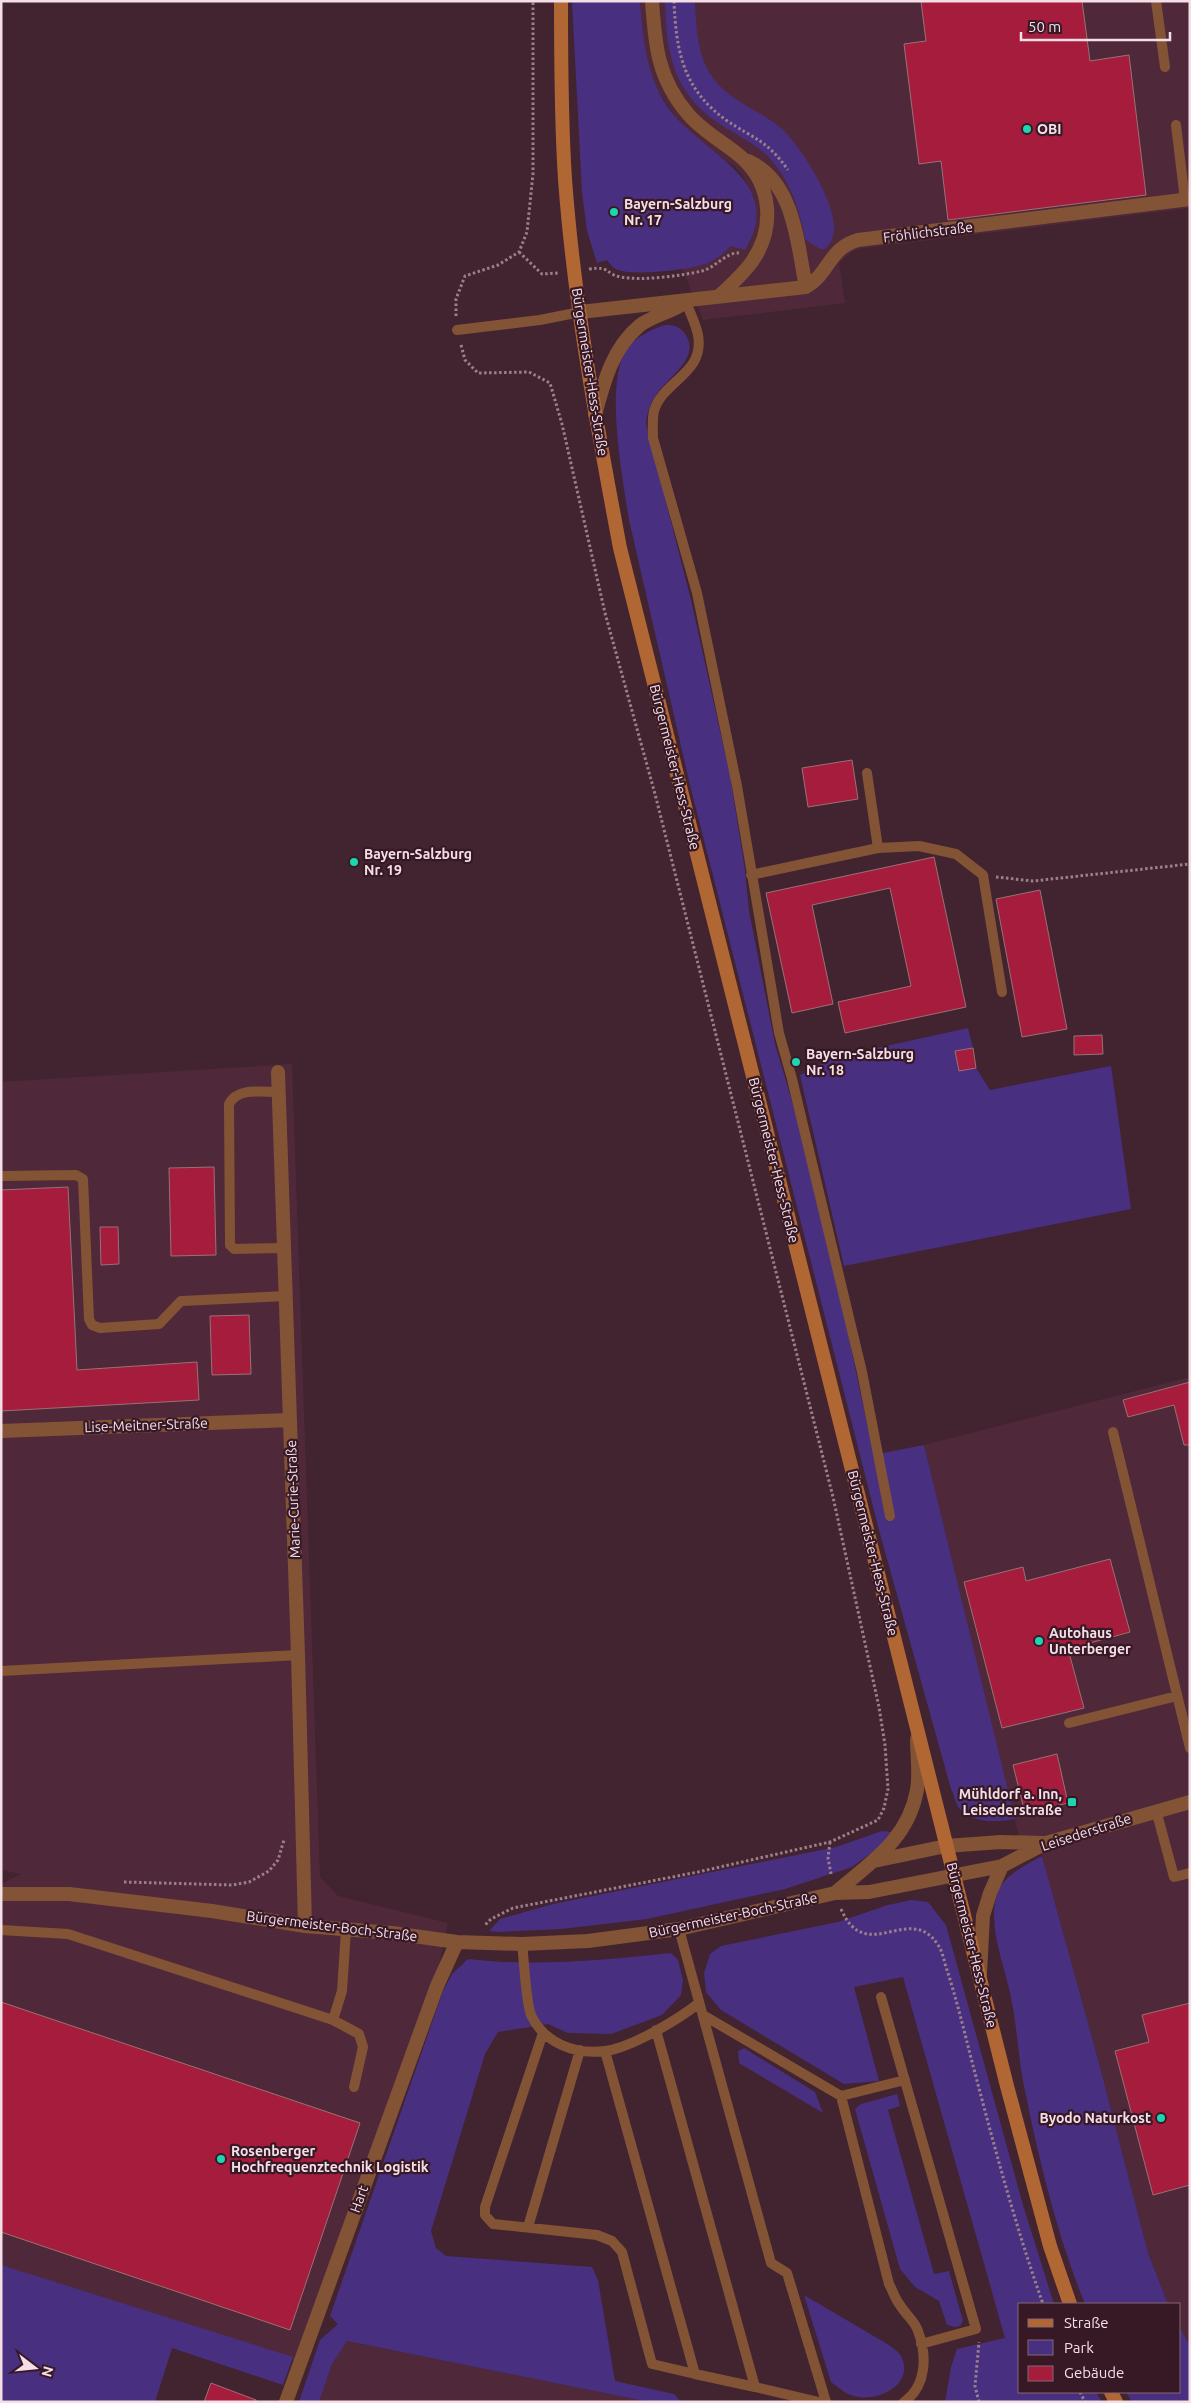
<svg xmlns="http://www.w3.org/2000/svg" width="1191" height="2403" viewBox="0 0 1191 2403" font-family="Ubuntu,sans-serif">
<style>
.built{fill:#4f293a}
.green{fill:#492f80}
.building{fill:#a51c3d;stroke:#9a7174}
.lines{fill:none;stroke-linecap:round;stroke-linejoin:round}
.path{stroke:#9b808b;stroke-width:3;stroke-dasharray:2.5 2.5;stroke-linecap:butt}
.service{stroke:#825435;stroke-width:10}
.minor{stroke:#825435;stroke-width:14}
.secondary{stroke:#b16733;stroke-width:14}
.poi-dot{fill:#1ed5b0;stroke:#371926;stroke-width:2}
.labels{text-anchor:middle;stroke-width:4.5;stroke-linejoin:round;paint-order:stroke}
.poi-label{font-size:14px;font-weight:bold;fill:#f5dfe7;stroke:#371926;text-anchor:start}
.street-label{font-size:14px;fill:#f5dfe7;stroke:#371926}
</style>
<rect width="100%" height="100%" fill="#422330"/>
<path class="built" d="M 640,1 L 1190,1 L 1190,208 L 857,249 L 843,259 L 839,264 L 845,303 L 703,320 L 682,268 L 702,265 L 714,260 L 731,246 L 750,242 L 755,220 L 754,198 L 743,176 L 735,167 L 695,138 L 680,124 L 656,88 L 648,68 L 644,50 Z
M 292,1064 L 320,1877 L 338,1896 L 448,1923 L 439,1965 L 295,2361 L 1,2266 L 1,1884 L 21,1874 L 1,1870 L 1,1082 Z
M 1190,1377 L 1190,2346 L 1180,2328 L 1180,2304 L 1168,2304 L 1148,2253 L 1099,2063 L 1039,1845 L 1022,1849 L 924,1445 Z
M 346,2341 L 649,2402 L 319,2402 L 332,2364 Z"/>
<path class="green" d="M 572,1 L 640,1 C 643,39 646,74 667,106 C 699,154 788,178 745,250 L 731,246 C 723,254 714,262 702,265 C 687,270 638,275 622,271 C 615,270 611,266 607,260 L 597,263 L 587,231 L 582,193 Z
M 665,1 L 695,1 C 696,26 697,54 711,75 C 729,102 758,109 781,128 C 801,146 841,209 833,236 C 832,241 829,245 825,249 L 820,249 L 805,239 C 800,208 787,172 762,151 C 735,130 709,124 687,93 C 668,66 666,32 665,1 Z
M 665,325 C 674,325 680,326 685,334 C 702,358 667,377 656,395 C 650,404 647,413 646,424 L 691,600 L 730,776 L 745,870 L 749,911 L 775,1044 L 794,1108 L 834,1268 L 873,1452 L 883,1453 L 924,1445 L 1015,1819 C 996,1822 973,1824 959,1808 C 955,1803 954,1794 951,1789 L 879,1530 L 690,785 L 629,520 C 623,480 605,388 625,352 C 633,338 650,330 665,325 Z
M 968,1028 L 973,1048 L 955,1051 L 959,1071 L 976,1068 L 990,1090 L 1111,1066 L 1131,1209 L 844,1266 L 800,1075 L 831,1058 Z
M 882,1831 L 891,1832 L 882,1845 L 852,1867 L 785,1889 L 647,1919 L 561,1929 L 498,1932 L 489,1931 L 500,1919 L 553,1904 L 836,1847 Z
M 1042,1856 L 1099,2063 L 1148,2253 L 1168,2304 L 1085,2304 C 1056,2233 1038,2156 1023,2081 C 1018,2054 1017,2026 1011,1998 C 1005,1965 987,1928 997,1894 C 1002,1876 1027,1864 1042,1856 Z
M 911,1900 L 928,1902 L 946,1925 L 1023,2205 L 1054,2304 L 1020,2304 L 1020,2392 L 1096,2392 L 1102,2402 L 945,2402 L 951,2367 L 957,2349 L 1005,2338 L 903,1977 L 854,1987 L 879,2081 L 844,2084 L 721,2010 L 706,1992 L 704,1973 L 710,1954 L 721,1946 L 838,1922 L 888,1905 Z
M 671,1953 L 678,1960 L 683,1980 L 681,1995 L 662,2015 L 611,2034 L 568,2033 L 548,2024 L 498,2032 L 485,2054 L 431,2231 L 436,2248 L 446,2256 L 592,2267 L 598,2280 L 615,2381 L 674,2394 L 681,2402 L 649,2402 L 347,2341 L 332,2364 L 319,2402 L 299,2402 L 320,2340 L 338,2324 L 330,2316 L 443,1991 L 452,1974 L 468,1959 C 536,1967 604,1960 671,1953 Z
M 744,2048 L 815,2092 L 823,2113 L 739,2063 L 738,2051 Z
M 897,2094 L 900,2106 L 888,2110 L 934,2274 L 949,2271 L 963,2321 L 960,2326 L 955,2327 L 947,2325 L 939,2301 L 915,2287 L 900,2269 L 855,2109 L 861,2104 Z
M 1,2265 L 293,2357 L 283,2385 L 172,2348 L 155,2402 L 1,2402 Z
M 804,2295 L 889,2345 C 893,2348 899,2352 901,2356 C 915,2383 881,2401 858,2397 C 848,2396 839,2388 831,2382 Z
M 1180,2328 L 1190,2346 L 1190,2402 L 1132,2402 L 1126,2392 L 1180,2392 Z"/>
<path class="building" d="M 921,1 L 1082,1 L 1090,61 L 1129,55 L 1146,195 L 948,220 L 941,161 L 919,164 L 904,44 L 926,41 Z
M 852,760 L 858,799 L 808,807 L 802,768 Z
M 934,857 L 966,1007 L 845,1033 L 838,1002 L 911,986 L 890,888 L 812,905 L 833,1004 L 792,1013 L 766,893 Z
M 1040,890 L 1067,1029 L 1022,1037 L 996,899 Z
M 1102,1035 L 1103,1054 L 1074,1055 L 1074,1036 Z
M 973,1048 L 976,1068 L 959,1071 L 955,1051 Z
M 214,1167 L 216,1255 L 171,1256 L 169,1168 Z
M 68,1187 L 77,1370 L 197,1362 L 199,1400 L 1,1411 L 1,1190 Z
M 100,1227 L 118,1227 L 119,1264 L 101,1265 Z
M 249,1315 L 251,1374 L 212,1375 L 210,1316 Z
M 1190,1382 L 1190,1445 L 1184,1445 L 1174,1405 L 1128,1417 L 1123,1400 Z
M 1110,1559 L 1130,1632 L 1068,1649 L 1084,1708 L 1002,1728 L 964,1582 L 1023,1567 L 1026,1581 Z
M 1057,1754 L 1068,1803 L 1025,1813 L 1013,1765 Z
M 1,2002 L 360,2123 L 290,2330 L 1,2232 Z
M 1190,2003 L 1190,2185 L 1153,2195 L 1115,2051 L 1149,2042 L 1142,2015 Z
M 211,2383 L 256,2400 L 256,2402 L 204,2402 Z"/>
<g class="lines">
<path class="path" d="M 674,1 C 676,51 683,89 726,120 C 754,139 767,140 788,170
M 519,252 L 542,274 L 558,273
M 589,269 C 612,266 604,274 621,277 C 642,281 680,276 702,271 C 715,268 726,252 739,253
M 456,316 L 456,299 L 465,276 L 498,265 L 519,252 L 527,232 L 533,174 L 533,1
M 461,345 L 465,360 L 478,373 L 529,372 L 550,383 L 562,424 L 605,613 L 655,794 L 833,1497 L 879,1707 L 885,1745 L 888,1789 L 884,1808 L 878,1820 L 830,1842 L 698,1872 L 513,1908 L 491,1919 L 484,1926
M 996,877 L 1033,881 L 1190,864
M 830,1842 L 828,1858 L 831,1874
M 124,1882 L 232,1885 L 249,1882 L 269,1871 L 278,1860 L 284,1840
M 841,1909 C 866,1967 910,1901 938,1945 C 943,1952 944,1962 947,1970 C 956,1998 963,2026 970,2054 C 992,2138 1014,2222 1043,2304
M 1080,2392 L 1085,2402
M 979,2402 L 975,2386 L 979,2342"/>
<path class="service" d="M 1156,1 L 1165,67
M 1176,125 L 1185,200
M 686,302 C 690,313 696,324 698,335 C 705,374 663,380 654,411 C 652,419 653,430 653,438 L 697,593 L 737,786 L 779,1033 L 792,1079 L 862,1372 L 890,1516
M 457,330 L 540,320 L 580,312
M 878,848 L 919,846 L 956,854 L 983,875 L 1002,992
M 751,875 L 878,848 L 867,773
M 278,1092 C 261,1092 238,1087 229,1104 L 230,1245 L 234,1249 L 284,1248
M 1,1176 L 76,1175 L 83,1179 L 89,1319 L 92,1325 L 100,1328 L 159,1324 L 181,1301 L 286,1296
M 1113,1432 L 1190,1748
M 1,1671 L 298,1655
M 1069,1723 L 1177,1696
M 1156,1810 L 1174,1877 L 1190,1873
M 679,1929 L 771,2263 L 787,2273 L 826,2402
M 1,1930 L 68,1934 L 333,2020 L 359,2034 L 363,2047 L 354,2087
M 522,1944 C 524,1959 526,2003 531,2015 C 544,2043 575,2055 605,2051 C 631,2048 679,2019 699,2003
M 881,1997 L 976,2329 L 921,2344
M 703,2015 L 841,2096 L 889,2284 C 893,2291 895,2299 900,2305 C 905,2314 915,2321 918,2331 C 927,2355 927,2386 904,2402
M 333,2020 L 342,1991 L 346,1930
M 656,2030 L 755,2387 L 819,2402
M 543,2033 L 485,2207 L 485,2215 L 493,2224 L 597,2235 L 612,2241 L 622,2252 L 652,2364 L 695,2374
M 605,2051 L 695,2374 L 755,2387
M 841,2096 L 905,2080
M 528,2227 L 580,2050"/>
<path class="minor" d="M 652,1 C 655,46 658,79 688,114 C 703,132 724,142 741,157 C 773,185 775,230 751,263 C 742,275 730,286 719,296
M 748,161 C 795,182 797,244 806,287
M 580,312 L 806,287 C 829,274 829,248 858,240 L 1190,199
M 595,415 C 604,382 612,349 639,326 C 650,317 668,313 681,305
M 278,1072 L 298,1655 L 305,1926
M 1,1431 L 290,1420
M 874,1861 L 946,1846 L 1001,1842 L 1043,1843
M 835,1893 C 871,1862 908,1840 917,1790 C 920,1774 917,1755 917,1739
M 1,1894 L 69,1894 L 212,1911 L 305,1926 L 392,1933 L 457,1942 L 522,1944 L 588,1941 L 679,1929 L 835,1893 L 869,1892 L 1002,1866 L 1046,1843 L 1190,1802
M 980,1974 L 983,1916 L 990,1893 L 1002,1866
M 286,2402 L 437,1986 L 457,1942"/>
<path class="secondary" d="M 561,1 C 561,60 561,120 565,179 C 574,303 597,426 620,548 L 1007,2086 L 1050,2246 L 1070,2304
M 1111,2392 L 1116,2402"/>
</g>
<g class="poi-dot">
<circle cx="1027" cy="129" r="5"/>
<circle cx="614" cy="212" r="5"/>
<circle cx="354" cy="862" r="5"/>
<circle cx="796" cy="1062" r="5"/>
<circle cx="1039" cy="1641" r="5"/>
<rect x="1067" y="1797" width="10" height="10" rx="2.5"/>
<circle cx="1161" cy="2118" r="5"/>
<circle cx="221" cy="2159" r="5"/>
</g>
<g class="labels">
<g class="poi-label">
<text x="1037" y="134">OBI</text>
<text x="624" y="209">Bayern-Salzburg<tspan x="624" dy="16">Nr. 17</tspan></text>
<text x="364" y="859">Bayern-Salzburg<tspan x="364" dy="16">Nr. 19</tspan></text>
<text x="806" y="1059">Bayern-Salzburg<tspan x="806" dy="16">Nr. 18</tspan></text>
<text x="1049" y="1638">Autohaus<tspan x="1049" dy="16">Unterberger</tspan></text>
<text x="1062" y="1799" text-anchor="end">Mühldorf a. Inn,<tspan x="1062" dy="16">Leisederstraße</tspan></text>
<text x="1151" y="2123" text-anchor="end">Byodo Naturkost</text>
<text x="231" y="2156">Rosenberger<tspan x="231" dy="16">Hochfrequenztechnik Logistik</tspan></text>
</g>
<g class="street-label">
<text transform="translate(928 232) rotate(-7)" y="5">Fröhlichstraße</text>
<text transform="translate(590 372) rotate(81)" y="5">Bürgermeister-Hess-Straße</text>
<text transform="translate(675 767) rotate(76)" y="5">Bürgermeister-Hess-Straße</text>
<text transform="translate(774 1160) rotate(76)" y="5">Bürgermeister-Hess-Straße</text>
<text transform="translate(146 1425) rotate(-2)" y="5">Lise-Meitner-Straße</text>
<text transform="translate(293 1499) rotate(-92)" y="5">Marie-Curie-Straße</text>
<text transform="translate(873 1553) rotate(76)" y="5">Bürgermeister-Hess-Straße</text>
<text transform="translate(1086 1832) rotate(-18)" y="5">Leisederstraße</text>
<text transform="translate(733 1915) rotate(-12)" y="5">Bürgermeister-Boch-Straße</text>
<text transform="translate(332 1926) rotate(7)" y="5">Bürgermeister-Boch-Straße</text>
<text transform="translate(972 1945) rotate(76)" y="5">Bürgermeister-Hess-Straße</text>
<text transform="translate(359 2199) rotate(-70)" y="5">Hart</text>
</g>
</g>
<rect width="1191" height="2403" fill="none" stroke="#f5dfe7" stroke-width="5"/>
<rect x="1018" y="2303" width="162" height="90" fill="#371926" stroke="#836873"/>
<rect x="1028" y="2319" width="25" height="8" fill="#b16733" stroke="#836873"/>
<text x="1064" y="2328" font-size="15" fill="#f5dfe7">Straße</text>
<rect x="1028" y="2340" width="25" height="15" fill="#492f80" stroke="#836873"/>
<text x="1064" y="2353" font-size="15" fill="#f5dfe7">Park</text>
<rect x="1028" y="2366" width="25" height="15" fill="#a51c3d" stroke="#836873"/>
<text x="1064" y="2378" font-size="15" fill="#f5dfe7">Gebäude</text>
<g transform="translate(35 2368) rotate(106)" stroke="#371926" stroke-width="4" paint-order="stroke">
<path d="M0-4L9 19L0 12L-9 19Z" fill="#f5dfe7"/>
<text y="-8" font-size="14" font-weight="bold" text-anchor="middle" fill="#f5dfe7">N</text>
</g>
<path d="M1021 32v8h149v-8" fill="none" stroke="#f5dfe7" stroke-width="2.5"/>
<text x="1028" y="32" font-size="15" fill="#f5dfe7" stroke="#371926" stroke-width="4" paint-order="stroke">50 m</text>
</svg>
